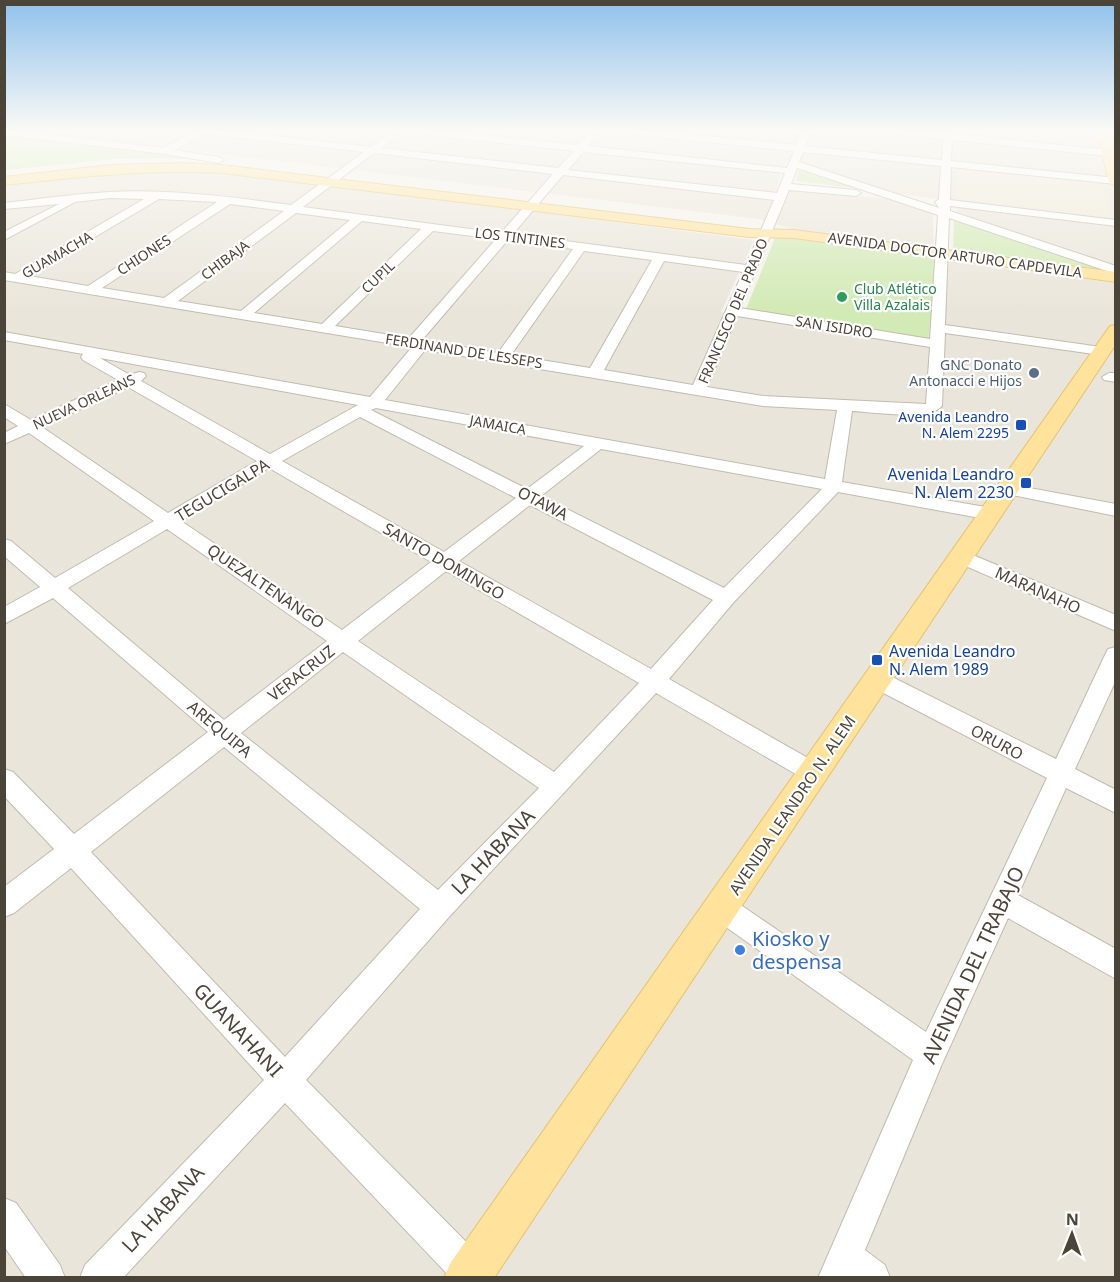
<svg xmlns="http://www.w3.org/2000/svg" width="1120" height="1282" viewBox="0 0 1120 1282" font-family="'Noto Sans',sans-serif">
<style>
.residential{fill:#eae5da}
.education{fill:#efe8d6}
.green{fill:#d2eab5}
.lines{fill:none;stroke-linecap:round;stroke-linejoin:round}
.minor-casing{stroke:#c2bbae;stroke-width:2}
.major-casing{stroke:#e6c16a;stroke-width:2}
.minor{fill:#fff;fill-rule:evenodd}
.major{fill:#ffe39c;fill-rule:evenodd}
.leisure-dot{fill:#2e9e5b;stroke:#fff;stroke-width:2}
.service-dot{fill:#5c6f8a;stroke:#fff;stroke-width:2}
.transit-dot{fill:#1a4fb4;stroke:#fff;stroke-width:2}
.shop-dot{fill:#3f7fe0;stroke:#fff;stroke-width:2}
.labels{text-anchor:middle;stroke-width:4.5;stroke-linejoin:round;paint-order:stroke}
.far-street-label{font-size:14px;fill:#4b4439;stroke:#fff}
.far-leisure-label{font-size:14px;fill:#27864d;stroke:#fff;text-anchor:start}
.far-service-label{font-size:14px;fill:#4e5e75;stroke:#fff;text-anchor:end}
.far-transit-label{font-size:14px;fill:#164399;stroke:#fff;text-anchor:end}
.transit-label{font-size:16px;fill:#164399;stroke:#fff;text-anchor:end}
.street-label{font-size:16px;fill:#4b4439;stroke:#fff}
.near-street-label{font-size:20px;fill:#4b4439;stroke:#fff}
.near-shop-label{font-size:20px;fill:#366cbe;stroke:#fff;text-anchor:start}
</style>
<rect width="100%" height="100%" fill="#f6f3ec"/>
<path class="residential" d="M 40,132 L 1115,132 L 1115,268 L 957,212 L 955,201 L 901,194 L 786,160 L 777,187 L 888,199 L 933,213 L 934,248 L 803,232 L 759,219 Z
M 108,172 L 222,172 L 754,240 L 721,312 L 880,338 L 896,254 L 1115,283 L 1115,1277 L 5,1277 L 4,184 Z"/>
<path class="education" d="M 959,166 L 1102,182 L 1112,218 L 1105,220 L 957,203 Z"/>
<path class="green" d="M 4,133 L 207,158 L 113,159 L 5,170 Z
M 799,169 L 862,189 L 796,181 Z
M 954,220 L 1100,269 L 953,251 Z
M 782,237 L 937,258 L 928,338 L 923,340 L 750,311 L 746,309 L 775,238 Z"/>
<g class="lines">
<g class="minor-casing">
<path id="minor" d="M 4,132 L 30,132 L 163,148 L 193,132 L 205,132 L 175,150 L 219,157 L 224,160 L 219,163 L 165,154 L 6,135 Z
M 209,132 L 239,132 L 371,147 L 391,132 L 402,132 L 381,148 L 558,168 L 574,151 L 426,135 L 421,132 L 453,132 L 578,145 L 590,132 L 600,132 L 588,146 L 787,168 L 794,151 L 638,135 L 633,132 L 666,132 L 796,145 L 801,132 L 811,132 L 805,146 L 942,160 L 943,139 L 900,135 L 895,132 L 953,132 L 953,134 L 1108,150 L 1113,153 L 1108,156 L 952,140 L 951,161 L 1116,178 L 1116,184 L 951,167 L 950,200 L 1116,220 L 1116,226 L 950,206 L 950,211 L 1116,266 L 1116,274 L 949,218 L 945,325 L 1101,347 L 1106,348 L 1108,351 L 1106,354 L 1101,355 L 945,333 L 942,406 C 929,421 873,412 852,411 L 842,482 L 991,508 L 997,510 L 1000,514 L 997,518 L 991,520 L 838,492 L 733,603 L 669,679 L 822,766 L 826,773 L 822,780 L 814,783 L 806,780 L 656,693 L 449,917 L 306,1080 L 487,1263 L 491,1278 L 451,1278 L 285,1103 L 123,1278 L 80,1278 L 85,1265 L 264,1080 L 71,868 L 14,913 L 4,917 L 4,887 L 54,849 L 4,796 L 4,769 L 13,772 L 74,834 L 208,732 L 53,598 L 4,624 L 4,607 L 40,587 L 4,556 L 4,539 L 11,541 L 55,578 L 154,521 L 29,433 L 4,444 L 4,433 L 18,426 L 4,417 L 4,404 L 31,420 L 118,380 L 83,360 L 81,357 L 83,354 L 4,340 L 4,332 L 370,397 L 412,347 L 4,280 L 4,272 L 15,274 L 144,199 L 110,198 L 75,202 L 4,240 L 4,232 L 59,204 L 4,209 L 4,203 C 39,199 74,194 109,192 C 170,189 231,197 291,205 L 364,152 L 214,135 ZM 583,152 L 785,173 L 777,193 L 568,170 ZM 803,152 L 941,166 L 939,199 L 935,202 L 939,208 L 799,162 ZM 374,153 L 553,174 L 501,233 L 303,207 ZM 797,168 L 938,215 L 930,339 L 740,308 L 789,190 L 856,196 L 861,193 L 856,190 L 791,184 ZM 563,175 L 774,200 L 746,265 L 513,234 ZM 159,199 L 217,202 L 88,286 L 29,276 ZM 230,204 L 284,211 L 164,298 L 102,288 ZM 296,213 L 350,220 L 241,311 L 178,301 ZM 362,221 L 421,229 L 322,324 L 254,313 ZM 433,231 L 496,239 L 409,338 L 335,326 ZM 507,241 L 573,249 L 498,353 L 422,340 ZM 584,251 L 652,260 L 590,368 L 511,355 ZM 664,261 L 743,272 L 693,385 L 604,370 ZM 737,316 L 930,347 L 926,404 L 763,396 L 707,387 ZM 425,350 L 763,406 L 837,410 L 825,479 L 385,400 ZM 100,358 L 358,405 L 270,454 L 141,381 L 146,376 L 144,373 L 139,372 L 130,375 ZM 128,387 L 257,461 L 168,513 L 42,427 ZM 376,408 L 584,446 L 527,489 L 371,410 ZM 360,417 L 516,498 L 444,552 L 282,461 ZM 601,449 L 822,489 L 724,588 L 541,496 ZM 269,468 L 431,562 L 342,630 L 181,521 ZM 530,505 L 713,600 L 651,669 L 459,561 ZM 167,529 L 327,641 L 224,720 L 68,588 ZM 446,571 L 639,683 L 554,772 L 358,641 ZM 343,652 L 539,788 L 438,890 L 241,733 ZM 224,747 L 420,909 L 285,1057 L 91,852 Z
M 1109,373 L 1116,373 L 1116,382 L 1104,380 L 1102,377 Z
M 1008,484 L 1116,504 L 1116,516 L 1002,493 L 999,489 L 1002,485 Z
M 961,550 L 1116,615 L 1116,631 L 954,561 L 951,556 L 954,551 Z
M 1116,647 L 1116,680 L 1075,769 L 1116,790 L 1116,813 L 1066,788 L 1018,895 L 1116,949 L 1116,979 L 1008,918 L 942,1064 L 865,1250 L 885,1265 L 890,1278 L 818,1278 L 913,1060 L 712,917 L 708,908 L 712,899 L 722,895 L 732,899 L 926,1032 L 1047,778 L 870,686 L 867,680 L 870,674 L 878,672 L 886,674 L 1056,759 L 1105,655 L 1108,649 Z
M 4,1198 L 16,1203 L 60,1265 L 65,1278 L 26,1278 L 4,1246 Z"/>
</g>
<g class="major-casing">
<path id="major" d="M 1097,132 L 1109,132 L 1116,156 L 1116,186 L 1109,182 Z
M 182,163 L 222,165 L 749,229 L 794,230 L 1116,272 L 1116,282 L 794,238 L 749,237 L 222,173 C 149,169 77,177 4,185 L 4,177 L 111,165 Z
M 1116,325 L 1116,344 L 494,1278 L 444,1278 L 451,1262 L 1110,326 Z"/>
</g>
<use href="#minor" class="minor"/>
<use href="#major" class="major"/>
</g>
<linearGradient id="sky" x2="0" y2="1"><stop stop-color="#8fc1ec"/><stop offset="0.42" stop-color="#fbfaf6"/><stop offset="1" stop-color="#fbfaf6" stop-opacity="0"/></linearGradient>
<rect width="1120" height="312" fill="url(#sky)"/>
<circle class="leisure-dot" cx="842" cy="297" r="6"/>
<circle class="service-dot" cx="1034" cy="373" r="6"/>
<g class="transit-dot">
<rect x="1015" y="419" width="12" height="12" rx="3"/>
<rect x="1020" y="477" width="12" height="12" rx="3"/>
<rect x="871" y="654" width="12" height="12" rx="3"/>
</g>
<circle class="shop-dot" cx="740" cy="950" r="6"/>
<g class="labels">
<g class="far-street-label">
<text transform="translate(520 238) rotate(7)" y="5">LOS TINTINES</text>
<text transform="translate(57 255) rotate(-30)" y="5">GUAMACHA</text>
<text transform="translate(144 255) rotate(-33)" y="5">CHIONES</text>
<text transform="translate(955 255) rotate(8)" y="5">AVENIDA DOCTOR ARTURO CAPDEVILA</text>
<text transform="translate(225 260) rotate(-37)" y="5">CHIBAJA</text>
<text transform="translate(378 277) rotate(-44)" y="5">CUPIL</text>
<text transform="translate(733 311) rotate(-67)" y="5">FRANCISCO DEL PRADO</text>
<text transform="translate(834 327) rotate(9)" y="5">SAN ISIDRO</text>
<text transform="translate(464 351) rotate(9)" y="5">FERDINAND DE LESSEPS</text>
<text transform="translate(84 402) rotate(-25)" y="5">NUEVA ORLEANS</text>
<text transform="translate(498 425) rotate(10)" y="5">JAMAICA</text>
</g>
<g class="far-leisure-label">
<text x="854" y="294">Club Atlético<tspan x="854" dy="16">Villa Azalais</tspan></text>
</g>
<g class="far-service-label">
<text x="1022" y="370">GNC Donato<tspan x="1022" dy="16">Antonacci e Hijos</tspan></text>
</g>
<g class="far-transit-label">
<text x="1009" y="422">Avenida Leandro<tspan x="1009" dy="16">N. Alem 2295</tspan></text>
</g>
<g class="transit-label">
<text x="1014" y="480">Avenida Leandro<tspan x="1014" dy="18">N. Alem 2230</tspan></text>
<text x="889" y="657" text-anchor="start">Avenida Leandro<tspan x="889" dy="18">N. Alem 1989</tspan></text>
</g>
<g class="street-label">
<text transform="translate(222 490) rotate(-31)" y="6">TEGUCIGALPA</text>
<text transform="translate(543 503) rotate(27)" y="6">OTAWA</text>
<text transform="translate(444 561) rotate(30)" y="6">SANTO DOMINGO</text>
<text transform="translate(266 586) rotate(34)" y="6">QUEZALTENANGO</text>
<text transform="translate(1038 590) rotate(24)" y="6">MARANAHO</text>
<text transform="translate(301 673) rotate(-38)" y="6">VERACRUZ</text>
<text transform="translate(220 729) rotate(40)" y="6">AREQUIPA</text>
<text transform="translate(997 742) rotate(28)" y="6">ORURO</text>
<text transform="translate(792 805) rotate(-56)" y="6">AVENIDA LEANDRO N. ALEM</text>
</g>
<g class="near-street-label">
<text transform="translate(493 852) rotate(-46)" y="7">LA HABANA</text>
<text transform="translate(973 965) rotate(-65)" y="7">AVENIDA DEL TRABAJO</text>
<text transform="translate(238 1030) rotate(47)" y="7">GUANAHANI</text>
<text transform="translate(163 1209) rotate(-47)" y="7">LA HABANA</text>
</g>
<g class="near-shop-label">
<text x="752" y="946">Kiosko y<tspan x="752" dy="23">despensa</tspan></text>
</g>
</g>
<rect width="1120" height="1282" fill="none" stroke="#4b4439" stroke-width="12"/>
<g transform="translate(1072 1234) rotate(1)" stroke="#ffffff" stroke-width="4.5" paint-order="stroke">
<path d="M0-4.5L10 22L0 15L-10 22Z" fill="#4b4439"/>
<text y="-9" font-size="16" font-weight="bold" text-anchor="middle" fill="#4b4439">N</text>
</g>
</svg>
